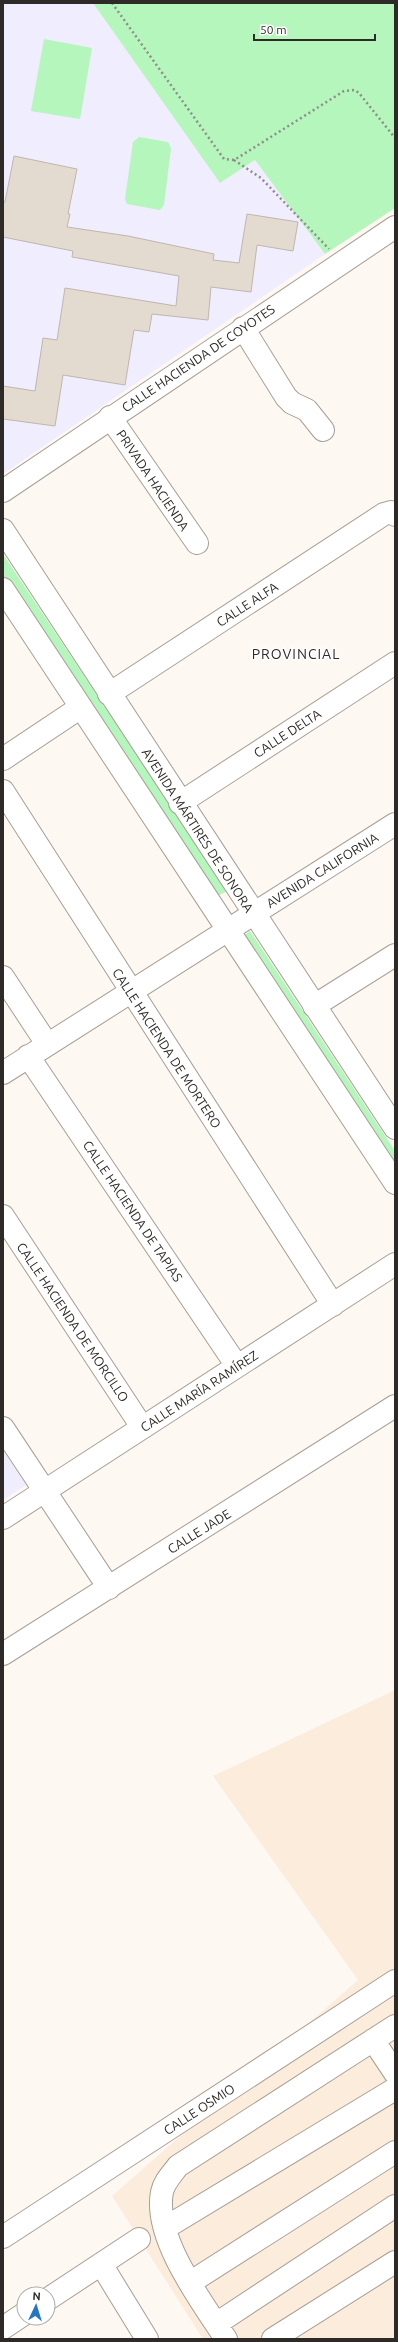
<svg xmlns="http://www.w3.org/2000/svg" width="398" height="2342" viewBox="0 0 398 2342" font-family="Ubuntu,sans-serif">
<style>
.built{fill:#fcecdc}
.education{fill:#efedfe}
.green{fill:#b4f6bc}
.building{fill:#e3dad0;stroke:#c0b6ad}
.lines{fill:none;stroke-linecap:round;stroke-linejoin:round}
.minor-casing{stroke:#a79e95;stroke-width:24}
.path{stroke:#918c88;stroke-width:2.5;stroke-dasharray:2 3;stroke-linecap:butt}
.minor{stroke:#fff;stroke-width:22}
.labels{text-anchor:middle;stroke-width:3;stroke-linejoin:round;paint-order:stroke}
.street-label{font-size:13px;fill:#2e2a27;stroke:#fff}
.neighbourhood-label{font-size:14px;letter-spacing:1px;fill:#2e2a27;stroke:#fff}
</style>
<rect width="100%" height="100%" fill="#fef8f2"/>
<path class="built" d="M 395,1690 L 395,2339 L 203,2339 L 112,2196 L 358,1980 L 213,1776 Z"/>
<path class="education" d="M 3,3 L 93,3 L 220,183 L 255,160 L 325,254 L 3,474 Z
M 3,1450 L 26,1485 L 3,1500 Z"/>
<path class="green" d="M 93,3 L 395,3 L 395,208 L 325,254 L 255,160 L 220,183 Z
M 44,39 L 92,48 L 80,119 L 31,111 Z
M 139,137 L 168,142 L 171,148 L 164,205 L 160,210 L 127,204 L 125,199 L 133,142 Z
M 3,554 L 227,891 L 214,898 L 3,578 Z
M 250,931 L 395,1151 L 395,1175 L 238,940 Z"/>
<path class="building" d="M 14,156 L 77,169 L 68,214 L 70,214 L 67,227 L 128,236 L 214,254 L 213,260 L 239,263 L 247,214 L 298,222 L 293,251 L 257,245 L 251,292 L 211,287 L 208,320 L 152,314 L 149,332 L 134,330 L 125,385 L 63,375 L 55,426 L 3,419 L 3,386 L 35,391 L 43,338 L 57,340 L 65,288 L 176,306 L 179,276 L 72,257 L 73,251 L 3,237 L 3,202 L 5,202 Z"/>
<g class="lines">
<g class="minor-casing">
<path id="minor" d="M 243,328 L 286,397 L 292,403 L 307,410 L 323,430
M 110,417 L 197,543
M 3,491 L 395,227
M 3,530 L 395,1128
M 3,589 L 395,1183
M 109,694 L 384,514 L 391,512 L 395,515
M 3,759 L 81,707
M 3,791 L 333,1305
M 180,803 L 395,663
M 3,977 L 47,1044
M 314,1006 L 395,955
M 28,1056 L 237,1366
M 3,1073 L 395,824
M 3,1216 L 142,1427
M 3,1428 L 109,1588
M 3,1518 L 395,1264
M 3,1654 L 395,1406
M 373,2040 L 395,2073
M 165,2228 L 395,2089
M 3,2237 L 395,1981
M 101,2264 L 147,2339
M 191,2282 L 395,2152
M 48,2299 L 139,2239
M 216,2324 L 395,2206
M 3,2328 L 24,2314
M 226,2339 C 202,2302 153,2238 162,2192 C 164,2182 172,2174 178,2166 L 395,2026
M 273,2339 L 395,2262"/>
</g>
<path class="path" d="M 112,3 L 224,159 L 234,160 L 239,157 L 344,91 L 355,90 L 359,93 L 395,138
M 234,160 L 261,178 L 329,249"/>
<use href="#minor" class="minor"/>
</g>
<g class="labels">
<g class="street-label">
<text transform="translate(198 358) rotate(-34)" y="5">CALLE HACIENDA DE COYOTES</text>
<text transform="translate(153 480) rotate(56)" y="5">PRIVADA HACIENDA</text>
<text transform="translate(247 604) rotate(-33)" y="5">CALLE ALFA</text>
<text transform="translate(287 733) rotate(-33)" y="5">CALLE DELTA</text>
<text transform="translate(198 830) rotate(57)" y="5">AVENIDA MÁRTIRES DE SONORA</text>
<text transform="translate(322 870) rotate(-32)" y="5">AVENIDA CALIFORNIA</text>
<text transform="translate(167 1048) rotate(57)" y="5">CALLE HACIENDA DE MORTERO</text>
<text transform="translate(133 1211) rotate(56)" y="5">CALLE HACIENDA DE TAPIAS</text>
<text transform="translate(73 1322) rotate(56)" y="5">CALLE HACIENDA DE MORCILLO</text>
<text transform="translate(199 1391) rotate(-33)" y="5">CALLE MARÍA RAMÍREZ</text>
<text transform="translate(199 1531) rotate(-32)" y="5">CALLE JADE</text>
<text transform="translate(199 2109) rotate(-33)" y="5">CALLE OSMIO</text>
</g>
<g class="neighbourhood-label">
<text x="296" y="659">PROVINCIAL</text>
</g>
</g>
<rect width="398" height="2342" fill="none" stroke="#2e2a27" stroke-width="8"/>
<g transform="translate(36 2306) rotate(4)"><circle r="19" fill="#ffffff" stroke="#abaaa9"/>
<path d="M0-3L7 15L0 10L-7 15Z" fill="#2476c4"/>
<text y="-6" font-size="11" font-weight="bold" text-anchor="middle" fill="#2e2a27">N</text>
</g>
<path d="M254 34v6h121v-6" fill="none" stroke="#2e2a27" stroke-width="2"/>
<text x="260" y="34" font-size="12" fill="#2e2a27" stroke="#ffffff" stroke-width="3" paint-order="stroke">50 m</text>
</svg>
